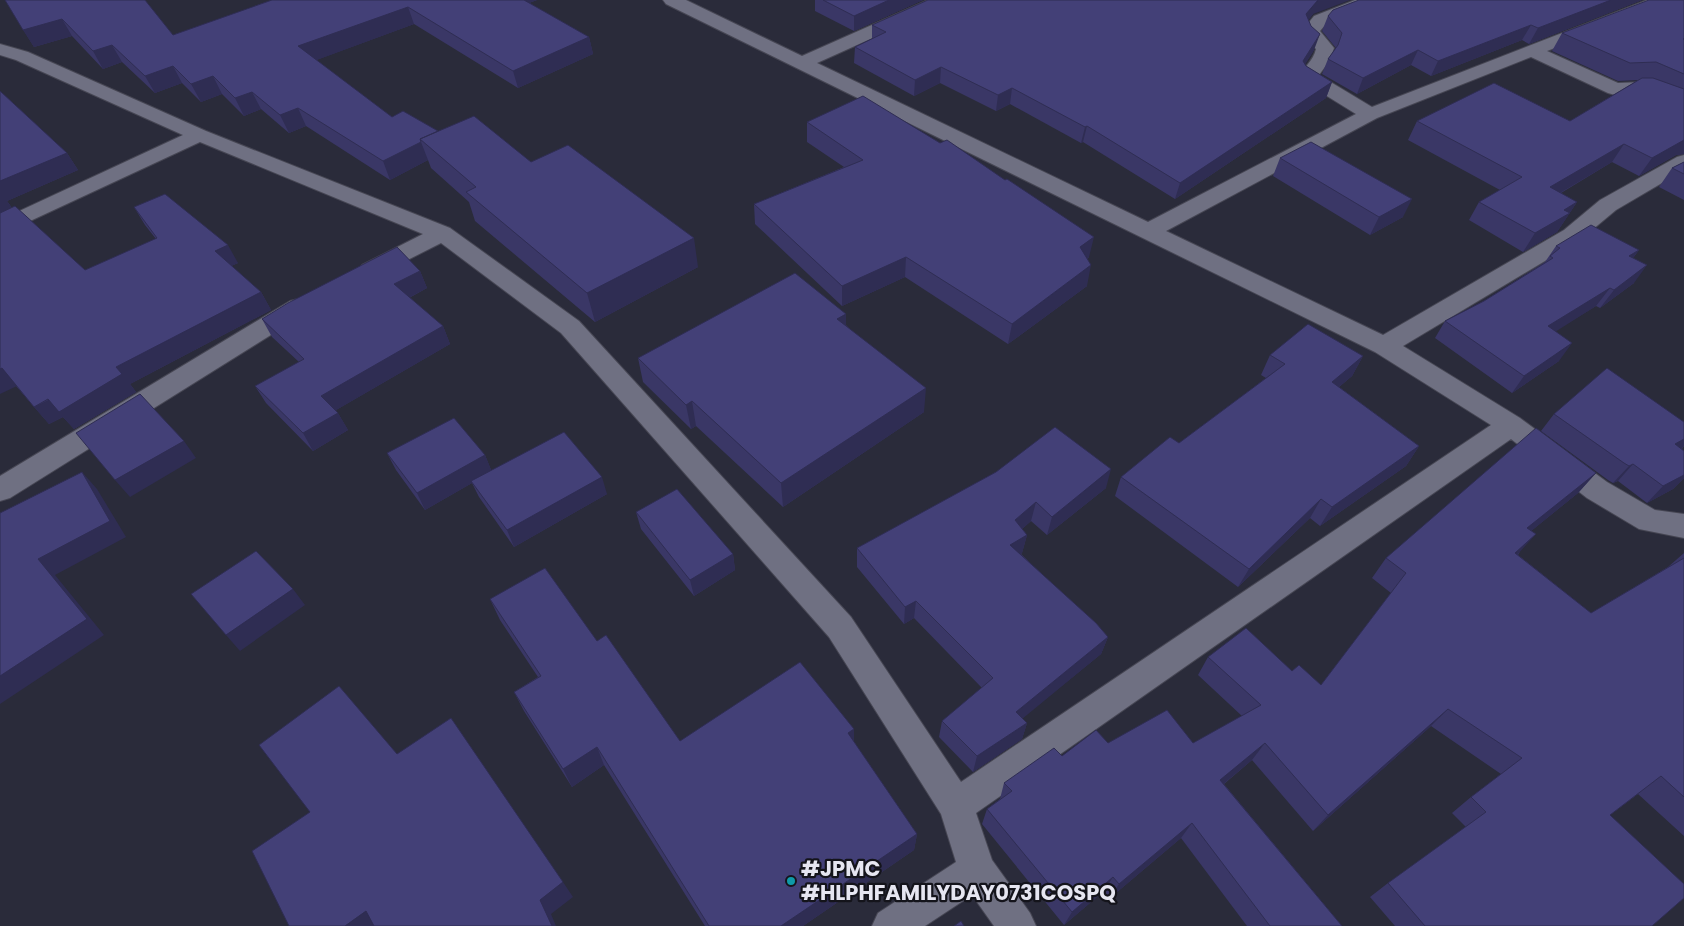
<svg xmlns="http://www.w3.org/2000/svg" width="1684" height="926" viewBox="0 0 1684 926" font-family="Poppins,sans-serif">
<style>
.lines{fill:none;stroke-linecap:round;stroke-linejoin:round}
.minor-casing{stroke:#464653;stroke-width:2}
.minor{fill:#6f7082;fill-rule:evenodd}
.wall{fill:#3a3766}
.shaded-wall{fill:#2f2d53}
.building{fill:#434077;stroke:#2f2d53}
.culture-dot{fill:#0f9aa8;stroke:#14141b;stroke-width:2}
.labels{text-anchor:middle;stroke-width:4.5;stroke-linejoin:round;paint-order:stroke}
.near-poi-label{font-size:21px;font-weight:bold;fill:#e6e6f1;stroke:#14141b;text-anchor:start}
</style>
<rect width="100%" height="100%" fill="#2a2b3a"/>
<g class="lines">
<g class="minor-casing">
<path id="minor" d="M 663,0 L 686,0 L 802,56 L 928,0 L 951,0 L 948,4 L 817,63 L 1148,222 L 1356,114 L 1301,80 L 1299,76 C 1305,66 1313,61 1316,49 L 1307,41 L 1302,31 L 1314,16 L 1355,0 L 1379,0 L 1376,4 L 1326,24 L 1320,31 L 1334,48 L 1330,60 L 1319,75 L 1372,107 L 1647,0 L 1671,0 L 1668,4 L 1547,51 L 1618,83 L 1644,82 L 1684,99 L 1684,112 L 1641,94 L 1615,95 L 1608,93 L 1531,57 L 1377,118 L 1166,231 L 1383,335 L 1564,230 L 1600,200 L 1677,157 L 1684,155 L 1684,170 L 1616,210 L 1580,240 L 1403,346 L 1520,418 L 1607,482 L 1655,510 L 1684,514 L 1684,538 L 1639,529 L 1587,498 L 1511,439 L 976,813 L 992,860 L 1030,913 L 1036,926 L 994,926 L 972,895 L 925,926 L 872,926 L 878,913 L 956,862 L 941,814 L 829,637 L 561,333 L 441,243 L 378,275 L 370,277 L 362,275 L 358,270 L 362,265 L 423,234 L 200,142 L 0,235 L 0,220 L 183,135 L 16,60 L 0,55 L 0,44 L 28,52 L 206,131 L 450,228 L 579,321 L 851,617 L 961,782 L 1491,425 L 1375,352 L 666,4 Z
M 298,299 L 306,301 L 310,307 L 306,313 L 10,498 L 0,501 L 0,476 L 290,301 Z"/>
</g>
<use href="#minor" class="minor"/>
</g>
<path class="wall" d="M 5,0 L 173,35 L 272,0 L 537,0 L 529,3 L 589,37 L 593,54 L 518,88 L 414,24 L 316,60 L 392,117 L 531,162 L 698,267 L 595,322 L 475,221 L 469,202 L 431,168 L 428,160 L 390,180 L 306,126 L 289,133 L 261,109 L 244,116 L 222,94 L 201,102 L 182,83 L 155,93 L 122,62 L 103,69 L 72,36 L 34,47 Z
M 815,0 L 923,0 L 854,31 L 815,11 Z
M 1642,0 L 1529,44 L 1522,40 L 1431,76 L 1411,65 L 1357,94 L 1322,74 L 1328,59 L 1336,48 L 1322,31 L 1328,16 Z
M 1684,0 L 1684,154 L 1676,155 L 1639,176 L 1612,162 L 1561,193 L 1577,202 L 1557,232 L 1523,252 L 1469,220 L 1479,202 L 1500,190 L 1408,140 L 1417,121 L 1570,121 L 1638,80 L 1618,81 L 1552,51 L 1562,33 Z
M 1313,14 L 1308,20 L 1314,50 L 1305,64 L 1306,66 L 1332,82 L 1326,98 L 1175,199 L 1083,142 L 1081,143 L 1010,104 L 996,111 L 940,83 L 914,96 L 854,63 L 855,47 L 872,39 L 872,25 Z
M 0,91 L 67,153 L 78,170 L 7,201 L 12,208 L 85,270 L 156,239 L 145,225 L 134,207 L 238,263 L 231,266 L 261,292 L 271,310 L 130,384 L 136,392 L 74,429 L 63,417 L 49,424 L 16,386 Z
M 807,122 L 1089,257 L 1087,259 L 1087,286 L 1008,344 L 905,277 L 842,306 L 755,224 L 754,204 L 844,167 L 807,142 Z
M 1280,158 L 1403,217 L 1370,235 L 1273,176 Z
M 1684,162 L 1684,200 L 1659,187 L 1672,168 Z
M 1556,246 L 1639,250 L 1633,258 L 1634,283 L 1600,308 L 1596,306 L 1555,331 L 1559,361 L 1512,393 L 1435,338 L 1445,321 L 1484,301 L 1545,262 Z
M 420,271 L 427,288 L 409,298 L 443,326 L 450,344 L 336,410 L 348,430 L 313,451 L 266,403 L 255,386 L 299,362 L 272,337 L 262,319 Z
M 846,325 L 924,412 L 783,507 L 696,426 L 691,429 L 643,382 L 638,358 Z
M 1270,355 L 1363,356 L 1352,376 L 1339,387 L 1419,446 L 1406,466 L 1320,526 L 1310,518 L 1238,587 L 1115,496 L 1121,477 L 1179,443 L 1266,378 L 1261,375 Z
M 1554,414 L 1684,422 L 1684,446 L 1682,449 L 1684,451 L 1684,478 L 1673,489 L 1647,503 L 1618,481 L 1613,483 L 1608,480 L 1541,431 Z
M 387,453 L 485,455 L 491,470 L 607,494 L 514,547 L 479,497 L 472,483 L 425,510 L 396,470 Z
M 996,472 L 1106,488 L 1047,535 L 1031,521 L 1022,529 L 1027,535 L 1022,553 L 1021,554 L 1108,637 L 1101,654 L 1022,718 L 1027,723 L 1022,739 L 973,772 L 939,737 L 942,721 L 982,688 L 914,618 L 904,624 L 857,567 L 857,548 Z
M 1596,473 L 1578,493 L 1531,531 L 1518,555 L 1591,613 L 1668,567 L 1684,553 L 1684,836 L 1638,794 L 1610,815 L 1652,926 L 1395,926 L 1370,897 L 1388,883 L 1466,827 L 1452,813 L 1471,797 L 1501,774 L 1431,726 L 1313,831 L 1252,760 L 1224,784 L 1342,926 L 1247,926 L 1181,838 L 1110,898 L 1104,891 L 1064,925 L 982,824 L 987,809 L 1000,799 L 1004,783 L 1062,756 L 1108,743 L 1193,743 L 1242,716 L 1198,675 L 1208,657 L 1292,671 L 1321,685 L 1391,593 L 1372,578 L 1386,558 Z
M 636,512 L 733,554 L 735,570 L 694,596 L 641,529 Z
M 490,599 L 597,641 L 680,741 L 854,729 L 854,742 L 917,834 L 914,850 L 803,926 L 705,926 L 604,765 L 572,787 L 524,711 L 514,692 L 538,677 L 500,620 Z"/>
<path class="shaded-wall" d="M 511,0 L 537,0 L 513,9 Z
M 889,0 L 923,0 L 854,31 L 854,16 Z
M 1318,0 L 1350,0 L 1313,14 L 1301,30 L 1306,14 Z
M 1611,0 L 1642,0 L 1529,44 L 1538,28 Z
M 408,7 L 414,24 L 306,64 L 298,46 Z
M 62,19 L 72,36 L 34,47 L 23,30 Z
M 1531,25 L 1522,40 L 1431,76 L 1438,61 Z
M 1320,34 L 1314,50 L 1297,77 L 1303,61 Z
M 589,37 L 593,54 L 518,88 L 513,71 Z
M 112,45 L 122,62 L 103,69 L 93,51 Z
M 1418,50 L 1411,65 L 1357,94 L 1363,78 Z
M 173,66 L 182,83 L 155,93 L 145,76 Z
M 941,67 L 940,83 L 914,96 L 915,80 Z
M 213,76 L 222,94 L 201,102 L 191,84 Z
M 1332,82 L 1326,98 L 1175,199 L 1180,183 Z
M 1012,88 L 1010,104 L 996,111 L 998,95 Z
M 252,92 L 261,109 L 244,116 L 235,98 Z
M 298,108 L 306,126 L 289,133 L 280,115 Z
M 1087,126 L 1083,142 L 1081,143 L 1085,127 Z
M 1684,140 L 1684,154 L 1676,155 L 1639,176 L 1652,158 Z
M 421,142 L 428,160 L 390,180 L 383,161 Z
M 1624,144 L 1612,162 L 1538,206 L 1550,187 Z
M 67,153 L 78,170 L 7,201 L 14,211 L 0,219 L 0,181 Z
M 1412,199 L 1403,217 L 1370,235 L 1379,217 Z
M 1577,202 L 1557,232 L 1523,252 L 1535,233 L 1564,210 Z
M 1094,237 L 1089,257 L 1076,267 L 1080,247 Z
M 694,238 L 698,267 L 595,322 L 587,293 Z
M 228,245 L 238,263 L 225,269 L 215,251 Z
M 1639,250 L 1626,267 L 1629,256 Z
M 906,257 L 905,277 L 842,306 L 842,286 Z
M 1091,265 L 1087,286 L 1008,344 L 1012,324 Z
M 1647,265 L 1634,283 L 1600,308 L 1614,290 Z
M 420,271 L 427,288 L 401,302 L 394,284 Z
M 1610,288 L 1596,306 L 1536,344 L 1548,326 Z
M 261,292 L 271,310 L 130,384 L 136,392 L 74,429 L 63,417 L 49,424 L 34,407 L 116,367 Z
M 846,314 L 846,338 L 837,319 Z
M 443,326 L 450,344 L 331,413 L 321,396 Z
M 1572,343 L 1559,361 L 1512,393 L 1524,376 Z
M 1363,356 L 1352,376 L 1321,402 L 1332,382 Z
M 2,368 L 17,386 L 0,394 L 0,369 Z
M 926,388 L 924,412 L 783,507 L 781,483 Z
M 692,401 L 696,426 L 691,429 L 686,405 Z
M 338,413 L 348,430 L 313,451 L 303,433 Z
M 1684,439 L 1684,446 L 1681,449 L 1675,444 Z
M 184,441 L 196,458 L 130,497 L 115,480 Z
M 1419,446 L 1406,466 L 1320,526 L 1332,507 Z
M 485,455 L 492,472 L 471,481 L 472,483 L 425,510 L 417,493 Z
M 1633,464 L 1618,481 L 1613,483 L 1629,466 Z
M 1111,469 L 1106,488 L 1047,535 L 1052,517 Z
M 82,472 L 97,489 L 126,537 L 55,575 L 104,635 L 0,704 L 0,676 L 38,559 Z
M 1596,473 L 1578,493 L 1510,548 L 1527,528 Z
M 1684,475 L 1684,478 L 1673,489 L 1647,503 L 1663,486 Z
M 602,477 L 607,494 L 514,547 L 507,530 Z
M 1321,499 L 1310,518 L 1238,587 L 1249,569 Z
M 1036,502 L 1031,521 L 1011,539 L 1015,520 Z
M 1536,534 L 1518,554 L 1498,572 L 1515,553 Z
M 1027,535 L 1022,553 L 1006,563 L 1010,545 Z
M 733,554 L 735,570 L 694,596 L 690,580 Z
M 293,589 L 305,605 L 240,651 L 226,635 Z
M 916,601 L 914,618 L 904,624 L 905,607 Z
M 1108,637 L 1101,654 L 1011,728 L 1016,712 Z
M 1448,709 L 1431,726 L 1313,831 L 1328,815 Z
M 1027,723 L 1022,739 L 973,772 L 977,756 Z
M 854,729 L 854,747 L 848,733 Z
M 1265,743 L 1252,760 L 1209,796 L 1220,780 Z
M 597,747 L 604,765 L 572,787 L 563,769 Z
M 1192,823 L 1181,838 L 1110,898 L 1119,884 Z
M 917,834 L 914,850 L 803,926 L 781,926 Z
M 1113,877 L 1104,891 L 1064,925 L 1072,912 Z
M 563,882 L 573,897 L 551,914 L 556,926 L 552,926 L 540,900 Z
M 366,911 L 381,926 L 345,926 Z"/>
<path class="building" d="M 5,0 L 145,0 L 173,35 L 272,0 L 524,0 L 589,37 L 513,71 L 408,7 L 298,46 L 392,117 L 403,111 L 438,131 L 420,139 L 421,142 L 383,161 L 298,108 L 280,115 L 252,92 L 235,98 L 213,76 L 191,84 L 173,66 L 145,76 L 112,45 L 93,51 L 62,19 L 23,30 Z
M 823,0 L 889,0 L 854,16 Z
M 928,0 L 1318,0 L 1306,14 L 1311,26 L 1320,34 L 1303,61 L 1306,66 L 1332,82 L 1180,183 L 1087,126 L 1085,127 L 1012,88 L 998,95 L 941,67 L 915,80 L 855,47 L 886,32 L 872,25 Z
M 1359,0 L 1611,0 L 1538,28 L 1531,25 L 1438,61 L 1418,50 L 1363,78 L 1328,59 L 1338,45 L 1342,33 L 1328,16 L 1333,10 Z
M 1649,0 L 1684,0 L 1684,39 L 1683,39 L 1684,39 L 1684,74 L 1656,62 L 1630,63 L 1562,33 Z
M 1642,78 L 1653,78 L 1684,89 L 1684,140 L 1652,158 L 1624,144 L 1550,187 L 1577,202 L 1564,210 L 1570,213 L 1535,233 L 1479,202 L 1522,177 L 1417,121 L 1494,83 L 1570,121 Z
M 0,91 L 67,153 L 0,181 Z
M 863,96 L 940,143 L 947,140 L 1005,180 L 1007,179 L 1094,237 L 1080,247 L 1091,265 L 1012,324 L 906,257 L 842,286 L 754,204 L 863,160 L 807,122 Z
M 474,116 L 531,162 L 568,145 L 694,238 L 587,293 L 466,192 L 476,187 L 420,139 Z
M 1311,142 L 1412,199 L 1379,217 L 1280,158 Z
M 1684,162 L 1684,174 L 1672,168 Z
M 165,194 L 228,245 L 215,251 L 261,292 L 116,367 L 122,374 L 59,412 L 48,399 L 34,407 L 2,368 L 0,369 L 0,213 L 15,206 L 85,270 L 157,238 L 134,207 Z
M 1591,225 L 1639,250 L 1629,256 L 1647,265 L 1614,290 L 1610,288 L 1548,326 L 1572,343 L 1524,376 L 1445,321 L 1484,301 L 1553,258 L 1550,256 L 1560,248 L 1556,246 Z
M 397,247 L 420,271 L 394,284 L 443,326 L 321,396 L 338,413 L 303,433 L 255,386 L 304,359 L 262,319 L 288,303 Z
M 795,273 L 846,314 L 837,319 L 926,388 L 781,483 L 692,401 L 686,405 L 638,358 Z
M 1308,324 L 1363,356 L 1332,382 L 1419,446 L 1332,507 L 1321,499 L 1249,569 L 1121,477 L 1170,437 L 1179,443 L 1285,364 L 1270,355 Z
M 1607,368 L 1684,422 L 1684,439 L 1675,444 L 1684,451 L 1684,475 L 1663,486 L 1633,464 L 1629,466 L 1624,463 L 1554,414 Z
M 140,394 L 184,441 L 115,480 L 76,433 Z
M 454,418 L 485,455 L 417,493 L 387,453 Z
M 1055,427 L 1111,469 L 1052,517 L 1036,502 L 1015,520 L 1027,535 L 1010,545 L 1096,623 L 1108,637 L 1016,712 L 1027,723 L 977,756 L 942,721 L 993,678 L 916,601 L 905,607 L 857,548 L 996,472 Z
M 1536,428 L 1596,473 L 1527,528 L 1536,534 L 1515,553 L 1591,613 L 1684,558 L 1684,797 L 1661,776 L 1610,815 L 1684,884 L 1684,898 L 1652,926 L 1425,926 L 1388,883 L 1486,812 L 1471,797 L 1522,758 L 1448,709 L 1328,815 L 1265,743 L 1220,780 L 1342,926 L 1270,926 L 1192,823 L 1119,884 L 1113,877 L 1072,912 L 987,809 L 1012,791 L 1004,783 L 1054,748 L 1062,756 L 1096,730 L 1108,743 L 1167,710 L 1193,743 L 1261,705 L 1208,657 L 1246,628 L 1292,671 L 1299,665 L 1321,685 L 1406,573 L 1386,558 Z
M 564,432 L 602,477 L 507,530 L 471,481 Z
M 82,472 L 110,521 L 38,559 L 87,619 L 0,676 L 0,513 Z
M 677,489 L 733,554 L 690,580 L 636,512 Z
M 256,551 L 293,589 L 226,635 L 191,594 Z
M 545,568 L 597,641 L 606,635 L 680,741 L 800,662 L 854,729 L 848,733 L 917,834 L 781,926 L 709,926 L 597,747 L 563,769 L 514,692 L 541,676 L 490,599 Z
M 339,686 L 397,754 L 451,718 L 563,882 L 540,900 L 552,926 L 374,926 L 366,911 L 345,926 L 289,926 L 252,851 L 310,812 L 259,745 Z
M 961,921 L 964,926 L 954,926 Z"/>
<circle class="culture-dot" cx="791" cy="881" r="5"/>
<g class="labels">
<g class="near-poi-label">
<text x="801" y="876">#JPMC<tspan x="801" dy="24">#HLPHFAMILYDAY0731COSPQ</tspan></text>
</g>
</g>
</svg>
